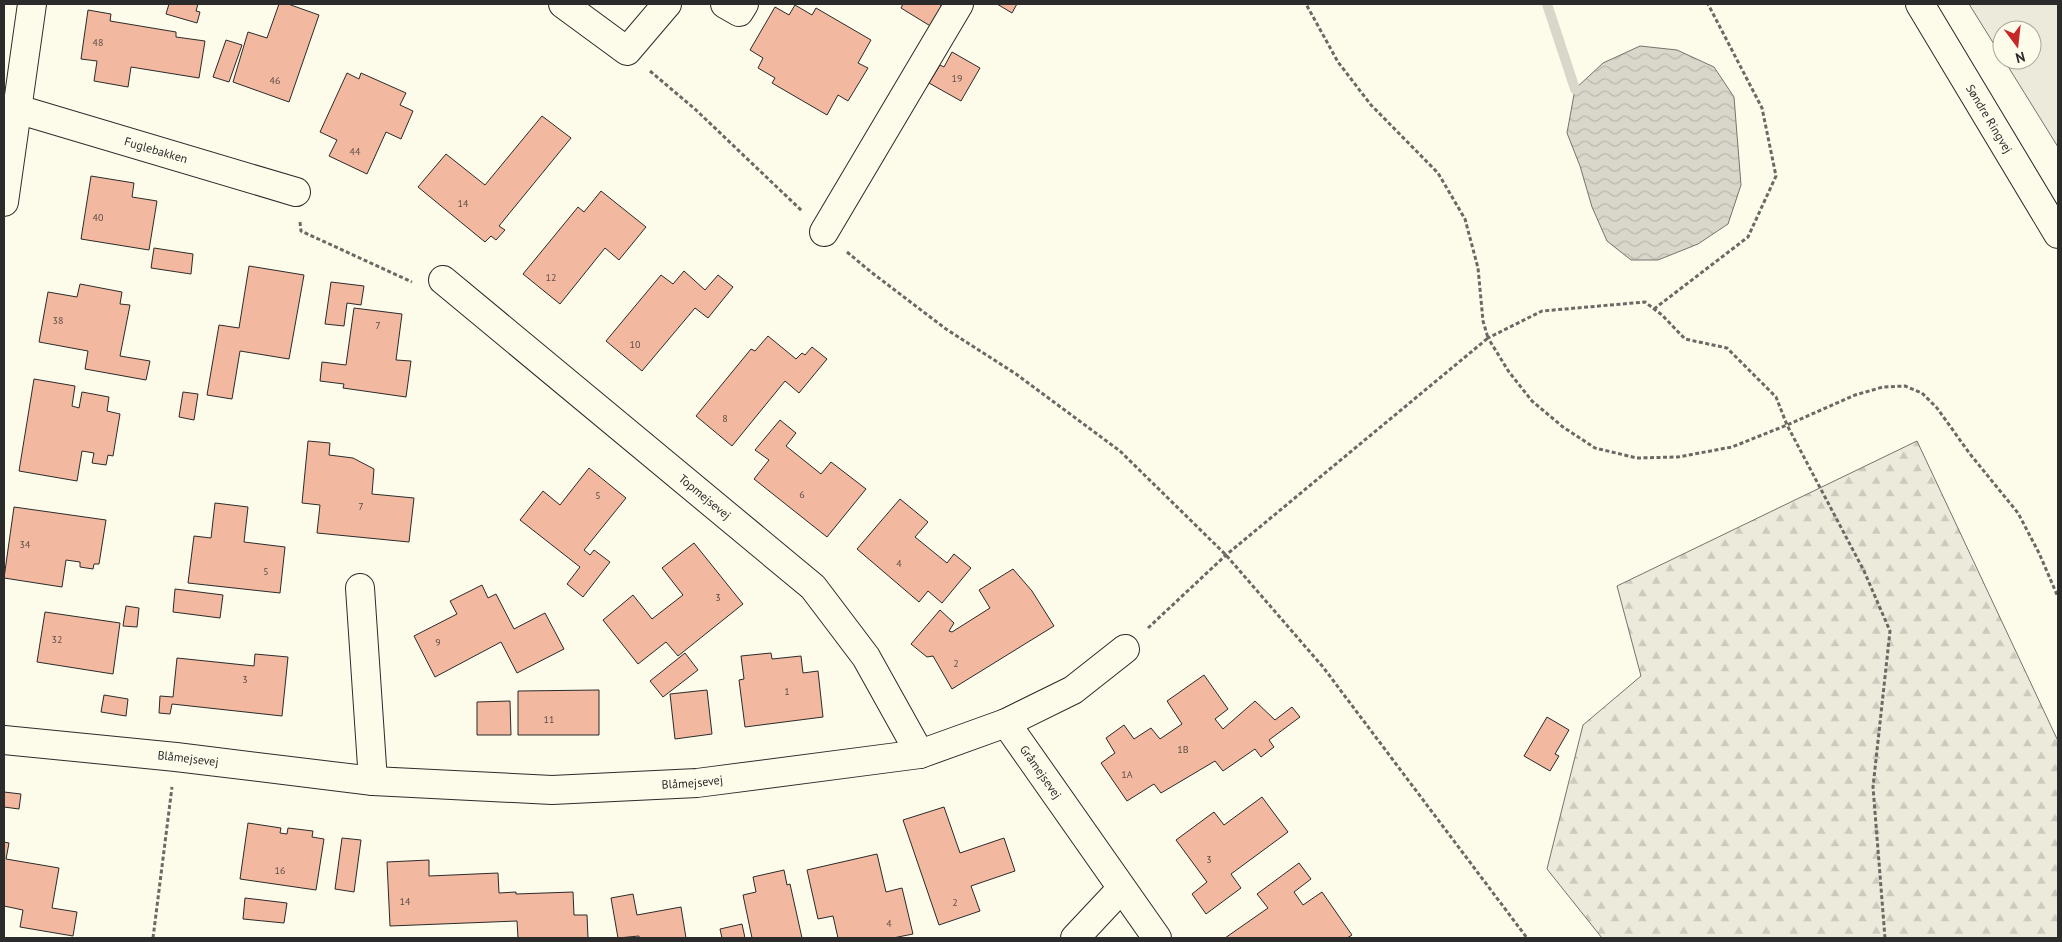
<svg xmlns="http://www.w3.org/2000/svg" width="2062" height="942" viewBox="0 0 2062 942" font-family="'PT Sans',sans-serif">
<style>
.green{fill:#ecebdb;stroke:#74746e}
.forest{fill:url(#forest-firs);stroke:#74746e}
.water{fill:url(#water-waves);stroke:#74746e}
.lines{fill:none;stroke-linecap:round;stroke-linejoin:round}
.stream{stroke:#d8d7c9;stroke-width:10}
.building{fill:#f2b8a0;stroke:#2b2b2b}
.minor-casing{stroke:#2b2b2b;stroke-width:30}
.major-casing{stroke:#2b2b2b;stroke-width:30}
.path{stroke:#6a6964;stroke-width:3;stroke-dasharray:4 2.5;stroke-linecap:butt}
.minor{stroke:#fdfbea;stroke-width:28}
.major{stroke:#fdfbea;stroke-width:28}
.labels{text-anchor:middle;stroke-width:4;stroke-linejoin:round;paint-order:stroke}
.number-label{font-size:10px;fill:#5d4e48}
.street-label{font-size:12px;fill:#2b2b2b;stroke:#fdfbea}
</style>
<defs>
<pattern id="forest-firs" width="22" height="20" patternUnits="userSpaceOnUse" patternTransform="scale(1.25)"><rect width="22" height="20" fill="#ecebdb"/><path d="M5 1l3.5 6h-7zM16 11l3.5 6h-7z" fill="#cbcabc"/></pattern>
<pattern id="water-waves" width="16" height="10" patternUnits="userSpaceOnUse" patternTransform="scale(1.25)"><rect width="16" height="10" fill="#d8d7c9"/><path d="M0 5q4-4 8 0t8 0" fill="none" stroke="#bab9ad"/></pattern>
</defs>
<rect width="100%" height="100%" fill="#fdfbea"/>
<path class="green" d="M 1969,4 L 2058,4 L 2058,147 L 2004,60 L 2032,60 L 2032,30 L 2002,30 L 2002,57 Z"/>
<path class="forest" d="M 1917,441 L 2058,741 L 2058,938 L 1602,938 L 1547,869 L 1583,725 L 1641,676 L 1617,586 Z"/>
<path class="water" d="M 1640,46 L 1677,50 L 1714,67 L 1734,97 L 1741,185 L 1728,224 L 1698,244 L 1658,260 L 1631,260 L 1607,241 L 1592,207 L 1580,166 L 1567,133 L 1575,89 L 1603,63 Z"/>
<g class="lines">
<path class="stream" d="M 1547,4 L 1575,89"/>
</g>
<path class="building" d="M 169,4 L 198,4 L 196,11 L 200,12 L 197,23 L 166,14 Z
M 279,4 L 288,4 L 319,15 L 289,102 L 233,82 L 248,32 L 267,38 Z
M 903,4 L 939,4 L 945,8 L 932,27 L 901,8 Z
M 997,4 L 1017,4 L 1012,13 Z
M 795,5 L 812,15 L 816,8 L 871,40 L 858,63 L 868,68 L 848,101 L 838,95 L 827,115 L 772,83 L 775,78 L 758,68 L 763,58 L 750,50 L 775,7 L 789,15 Z
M 88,10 L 111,14 L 110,21 L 176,32 L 176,37 L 205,41 L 199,78 L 131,67 L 128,87 L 94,81 L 97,61 L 81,59 Z
M 226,40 L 242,45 L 229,82 L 213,77 Z
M 952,52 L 980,68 L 961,101 L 929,83 L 940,65 L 944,67 Z
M 347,73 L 359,79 L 361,73 L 406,93 L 400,105 L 413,111 L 401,139 L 386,132 L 367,174 L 329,156 L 337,140 L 320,132 Z
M 542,116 L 571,138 L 499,226 L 505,230 L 496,240 L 491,236 L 485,242 L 418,187 L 446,154 L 485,185 Z
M 91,176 L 134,183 L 132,197 L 157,201 L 149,250 L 81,239 Z
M 601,191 L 646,227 L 619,260 L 605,248 L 560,304 L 523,274 L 578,207 L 584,212 Z
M 154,248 L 193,254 L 191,274 L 151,268 Z
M 249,266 L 304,275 L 289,359 L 240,351 L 232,399 L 207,395 L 219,325 L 239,328 Z
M 684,271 L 705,290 L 718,275 L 733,287 L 708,318 L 695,308 L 642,371 L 606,341 L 661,275 L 673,284 Z
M 331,282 L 364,286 L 361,305 L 347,303 L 344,326 L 325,324 Z
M 80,284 L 122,292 L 120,304 L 130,305 L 120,356 L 150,361 L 146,380 L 85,369 L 88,351 L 39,342 L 48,292 L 77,297 Z
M 354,308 L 402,314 L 396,360 L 411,361 L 406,397 L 343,388 L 344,384 L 320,381 L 322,362 L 346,365 Z
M 768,336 L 796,359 L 802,353 L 805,355 L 812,347 L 827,359 L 799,393 L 785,381 L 732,446 L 696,416 L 751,349 L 755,351 Z
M 34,379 L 75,386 L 72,406 L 79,408 L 82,392 L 109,397 L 107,411 L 120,414 L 113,456 L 108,455 L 106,465 L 92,463 L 94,453 L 82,451 L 77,481 L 19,471 Z
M 183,392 L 198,394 L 194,420 L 179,417 Z
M 780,420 L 796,433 L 786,446 L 821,474 L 831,462 L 866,489 L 827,537 L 754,479 L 769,460 L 755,450 Z
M 308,441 L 330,443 L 329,455 L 353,458 L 374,469 L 372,494 L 414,498 L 409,542 L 317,533 L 320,505 L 302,503 Z
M 589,468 L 626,498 L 584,550 L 590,555 L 594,550 L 610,562 L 583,597 L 567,584 L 580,567 L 520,520 L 543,491 L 560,505 Z
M 900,499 L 928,522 L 915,537 L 947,563 L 954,554 L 971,568 L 942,603 L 928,591 L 919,602 L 857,549 Z
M 215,503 L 248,507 L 244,542 L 285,547 L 280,593 L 188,583 L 194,536 L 211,538 Z
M 14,507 L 106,520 L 99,564 L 94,564 L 93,569 L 80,567 L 80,562 L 66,560 L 62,587 L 4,578 Z
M 694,543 L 743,604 L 678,656 L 666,642 L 638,664 L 603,620 L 633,595 L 652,619 L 683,595 L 662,568 Z
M 1013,569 L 1032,591 L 1054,626 L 952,689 L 933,656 L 927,657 L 911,644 L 940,610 L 954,623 L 949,631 L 952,632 L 990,608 L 979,590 Z
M 482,585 L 488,598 L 496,594 L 514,629 L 545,613 L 564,649 L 517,673 L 501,642 L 435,677 L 414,636 L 457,614 L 450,601 Z
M 175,589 L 223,595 L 220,618 L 173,612 Z
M 126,606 L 139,608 L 137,627 L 123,626 Z
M 45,612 L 120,623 L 113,674 L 37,662 Z
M 685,653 L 698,670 L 663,697 L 650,681 Z
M 771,653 L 772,659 L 801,656 L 803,673 L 818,671 L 823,717 L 745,727 L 739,680 L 744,679 L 741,656 Z
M 255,654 L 288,657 L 282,716 L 172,704 L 170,714 L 159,713 L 160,696 L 173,697 L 177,658 L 254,666 Z
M 1204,675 L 1228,709 L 1215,719 L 1223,729 L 1255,701 L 1275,720 L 1292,707 L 1300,717 L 1269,740 L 1274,747 L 1261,757 L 1255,749 L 1223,771 L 1215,761 L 1161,793 L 1154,784 L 1127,801 L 1101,763 L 1115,753 L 1106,738 L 1124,725 L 1134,739 L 1151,728 L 1160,739 L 1182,724 L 1167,701 Z
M 599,690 L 599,735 L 518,735 L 518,691 Z
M 707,690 L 712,734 L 675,739 L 670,694 Z
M 104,695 L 128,699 L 126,716 L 101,712 Z
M 510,701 L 511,735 L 477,735 L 477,702 Z
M 1547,717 L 1569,730 L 1555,754 L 1559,756 L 1550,771 L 1524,756 Z
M 4,792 L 21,794 L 19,809 L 4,807 Z
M 1262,797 L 1288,832 L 1231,874 L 1241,888 L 1206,914 L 1192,894 L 1207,882 L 1176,840 L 1214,812 L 1224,825 Z
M 944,807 L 960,853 L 1004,838 L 1015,871 L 971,886 L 980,911 L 939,925 L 903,820 Z
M 248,823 L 281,828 L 280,833 L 287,834 L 288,828 L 313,831 L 312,837 L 324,839 L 316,890 L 240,879 Z
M 342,838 L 361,840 L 354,892 L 335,889 Z
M 4,842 L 9,843 L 6,859 L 59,868 L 52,908 L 77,912 L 73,936 L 20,927 L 23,910 L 4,906 Z
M 877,854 L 886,892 L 902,888 L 913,934 L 893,938 L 838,938 L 833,916 L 818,919 L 807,870 Z
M 429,860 L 429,876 L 498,873 L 499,893 L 516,892 L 516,894 L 573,892 L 574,915 L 587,915 L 588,938 L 518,938 L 517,921 L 390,926 L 387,862 Z
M 1299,863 L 1311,879 L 1294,892 L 1303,905 L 1322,892 L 1352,935 L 1347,938 L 1225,938 L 1268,908 L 1257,894 Z
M 784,870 L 787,885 L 790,884 L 802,938 L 752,938 L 743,895 L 756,892 L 753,877 Z
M 633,894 L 637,915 L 681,907 L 686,938 L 639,938 L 639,936 L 618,938 L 611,898 Z
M 245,898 L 287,903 L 284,923 L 243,919 Z
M 742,924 L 745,938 L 722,938 L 720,929 Z"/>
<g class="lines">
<g class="minor-casing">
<g id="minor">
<path d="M 563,4 L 627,51 L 667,4"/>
<path d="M 725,4 L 739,12 L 744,4"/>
<path id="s1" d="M 17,109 L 296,192"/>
<path d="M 4,202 L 32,4"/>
<path d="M 824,232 L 959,4"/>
<path id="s2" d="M 443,280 L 813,587 L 866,657 L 920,754"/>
<path d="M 360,588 L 373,781"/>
<path id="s3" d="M 1125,649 L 1073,690 L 1006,723 L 1157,938"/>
<path id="s4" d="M 4,740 L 176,757 L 373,781 L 552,790 L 697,783 L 920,754 L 1006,723"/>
<path d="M 1075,938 L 1121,889"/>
</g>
</g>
<g class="major-casing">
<g id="major">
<path id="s5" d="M 1920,4 L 2058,234"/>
</g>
</g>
<path class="path" d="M 650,71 L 696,110 L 802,211
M 300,222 L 301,231 L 412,282
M 847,252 L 871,272 L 946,329 L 1016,374 L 1120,451 L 1226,555 L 1323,667 L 1527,938
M 1654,309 L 1748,237 L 1776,176 L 1762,108 L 1708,4
M 1148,628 L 1226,555 L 1488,338 L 1483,321 L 1478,268 L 1465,219 L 1438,173 L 1371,105 L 1338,62 L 1306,4
M 153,938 L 172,787
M 1885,938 L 1873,787 L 1890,631 L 1864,571 L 1787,425 L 1776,397 L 1727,348 L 1685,339 L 1662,315 L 1645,302 L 1542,311 L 1488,338 L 1509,372 L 1532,401 L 1563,427 L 1595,448 L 1637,458 L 1678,457 L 1732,447 L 1787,425 L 1855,395 L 1883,387 L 1905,386 L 1922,393 L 1937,408 L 1970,454 L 2018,513 L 2039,553 L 2058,597"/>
<use href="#minor" class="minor"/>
<use href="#major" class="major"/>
</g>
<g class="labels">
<g class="number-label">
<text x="98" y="46">48</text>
<text x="957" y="82">19</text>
<text x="275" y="84">46</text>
<text x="355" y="155">44</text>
<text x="463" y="207">14</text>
<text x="98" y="221">40</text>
<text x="551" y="281">12</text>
<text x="58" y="324">38</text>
<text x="378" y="329">7</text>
<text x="635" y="348">10</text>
<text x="725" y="422">8</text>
<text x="802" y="498">6</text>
<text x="598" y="499">5</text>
<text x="361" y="510">7</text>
<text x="25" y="548">34</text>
<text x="899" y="567">4</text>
<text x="266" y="575">5</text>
<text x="718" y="601">3</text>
<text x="57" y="643">32</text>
<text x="438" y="646">9</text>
<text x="956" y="667">2</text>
<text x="245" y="683">3</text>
<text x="787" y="695">1</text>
<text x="549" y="723">11</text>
<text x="1183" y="753">1B</text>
<text x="1127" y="778">1A</text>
<text x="1209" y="863">3</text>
<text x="280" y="874">16</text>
<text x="405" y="905">14</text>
<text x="955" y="906">2</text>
<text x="889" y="927">4</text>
</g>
<g class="street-label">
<text dy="4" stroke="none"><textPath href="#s5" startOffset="134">Søndre Ringvej</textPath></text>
<text dy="4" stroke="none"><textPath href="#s1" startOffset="145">Fuglebakken</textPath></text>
<text dy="4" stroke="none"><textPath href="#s2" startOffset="340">Topmejsevej</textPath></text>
<text dy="4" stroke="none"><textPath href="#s4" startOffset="185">Blåmejsevej</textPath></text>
<text dy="4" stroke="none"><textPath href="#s3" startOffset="201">Gråmejsevej</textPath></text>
<text dy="4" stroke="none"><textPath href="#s4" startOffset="691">Blåmejsevej</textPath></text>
</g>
</g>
<rect width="2062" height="942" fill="none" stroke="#2b2b2b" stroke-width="10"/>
<g transform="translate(2017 45) rotate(165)"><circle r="24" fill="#fdfbea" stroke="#a9a89e"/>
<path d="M0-4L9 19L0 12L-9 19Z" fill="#c62828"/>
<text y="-8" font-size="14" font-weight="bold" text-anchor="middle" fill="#2b2b2b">N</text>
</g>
</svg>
